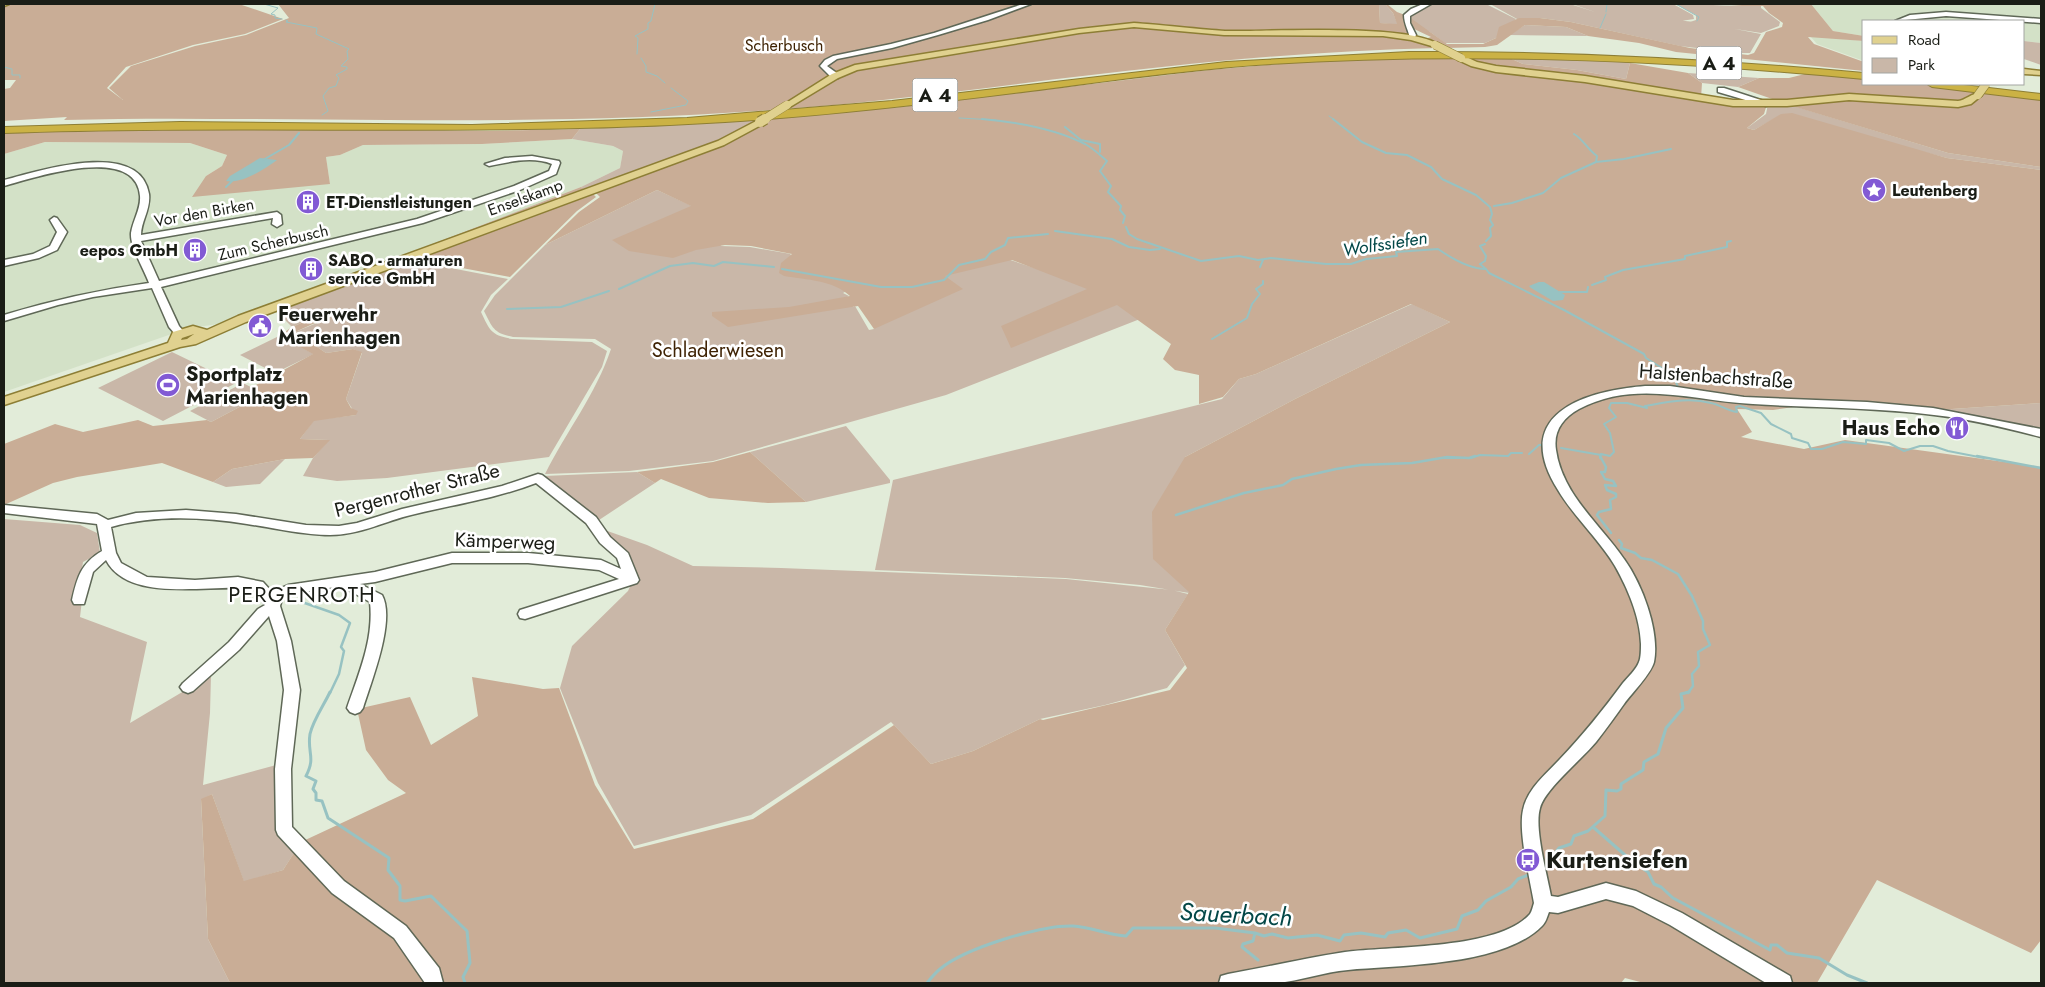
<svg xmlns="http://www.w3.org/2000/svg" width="2045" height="987" viewBox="0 0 2045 987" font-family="Jost,sans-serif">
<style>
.built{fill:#d3e1c7}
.green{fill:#c9b7a8}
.forest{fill:#c9ad96}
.water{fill:#97c2c2}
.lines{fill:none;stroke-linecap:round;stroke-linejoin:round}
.stream-far3{stroke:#97c2c2;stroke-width:1}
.stream-far2{stroke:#97c2c2;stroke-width:2}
.stream-far1{stroke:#97c2c2;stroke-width:2.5}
.stream{stroke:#97c2c2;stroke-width:3}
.minor-casing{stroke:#5f6857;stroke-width:3}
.major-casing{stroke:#8d7e35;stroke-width:3}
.highway-casing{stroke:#8d7e35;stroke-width:2}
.minor{fill:#fff;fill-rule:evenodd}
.major{fill:#e0d18f;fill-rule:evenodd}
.highway{fill:#cbb245;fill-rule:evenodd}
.major-bridge-far1-casing{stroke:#8d7e35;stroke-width:9;stroke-linecap:butt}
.major-bridge-casing{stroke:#8d7e35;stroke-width:12;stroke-linecap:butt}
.major-bridge-far1{stroke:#e0d18f;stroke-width:8}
.major-bridge{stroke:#e0d18f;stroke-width:10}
.labels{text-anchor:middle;stroke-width:5;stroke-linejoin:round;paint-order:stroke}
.far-park-label{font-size:16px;fill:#3f2304;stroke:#fff}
.far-poi-label{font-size:16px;font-weight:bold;fill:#1a1d16;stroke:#fff;text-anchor:start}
.far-street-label{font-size:16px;fill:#1a1d16;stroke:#fff}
.far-water-label{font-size:18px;font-style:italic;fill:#034747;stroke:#fff}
.shield{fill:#fff;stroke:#5f615c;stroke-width:1}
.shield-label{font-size:19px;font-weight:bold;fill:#1a1d16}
.poi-label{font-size:20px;font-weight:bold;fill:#1a1d16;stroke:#fff;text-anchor:start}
.park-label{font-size:20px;fill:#3f2304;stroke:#fff}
.street-label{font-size:20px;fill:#1a1d16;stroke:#fff}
.quarter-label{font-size:22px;letter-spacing:1px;fill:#1a1d16;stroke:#fff}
.near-poi-label{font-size:24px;font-weight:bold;fill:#1a1d16;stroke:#fff;text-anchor:start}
.near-water-label{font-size:25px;font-style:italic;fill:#034747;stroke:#fff}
</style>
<rect width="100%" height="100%" fill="#e2ecd9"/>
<path class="built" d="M 1811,4 L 2041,4 L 2041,43 L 2024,41 L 2024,21 L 1926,21 L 1914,14 L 1890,21 L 1864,21 L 1864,36 L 1833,31 Z
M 1810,36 L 1864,41 L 1864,61 L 1817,44 Z
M 572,139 L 613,146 L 623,151 L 620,168 L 581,187 L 365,270 L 367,272 L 219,324 L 189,328 L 4,392 L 4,154 L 45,142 L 190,143 L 227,155 L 222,166 L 206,176 L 330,184 L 326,157 L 340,155 L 363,145 L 482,144 Z"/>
<path class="green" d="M 1379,4 L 1385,4 L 1393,13 L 1398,25 L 1380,23 Z
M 1430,4 L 1486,4 L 1516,19 L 1496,38 L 1485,43 L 1445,43 L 1430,32 L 1409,22 L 1410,16 L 1423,6 Z
M 1490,4 L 1570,4 L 1595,12 L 1572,4 L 1673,4 L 1693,15 L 1694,19 L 1681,21 L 1601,12 L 1704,23 L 1761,34 L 1750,53 L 1737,53 L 1680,46 L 1571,22 L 1540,18 L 1517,19 Z
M 1675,4 C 1704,4 1733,7 1761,5 L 1761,8 L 1780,22 L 1779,26 L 1761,33 L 1690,22 L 1696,20 L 1696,15 Z
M 1525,25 L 1566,27 L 1588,36 L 1509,35 Z
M 2024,41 L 2041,43 L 2041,65 L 2024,59 Z
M 1503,55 L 1621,61 L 1630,63 L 1626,79 L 1577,70 L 1523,64 Z
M 1688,73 L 1759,78 L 1738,87 L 1702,83 Z
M 1768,104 L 1787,104 L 1948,153 L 2041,167 L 2041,170 L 1947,158 L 1781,115 L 1754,130 L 1747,128 L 1766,114 Z
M 757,120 L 715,143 L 588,191 L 581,187 L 620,168 L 623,151 L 613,146 L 572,139 L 580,129 Z
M 657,190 L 692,206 L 699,206 L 721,246 L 750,247 L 791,254 L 790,255 L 821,267 L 871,277 L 843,293 L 849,296 L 847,297 L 853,307 L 855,306 L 869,330 L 874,329 L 916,266 L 998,256 L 1163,310 L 946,395 L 713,461 L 629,471 L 545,474 C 566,432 596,394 611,349 L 595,339 L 513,337 C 494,333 493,329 484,311 L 495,295 L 545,245 Z
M 409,260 L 508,279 L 491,295 L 481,312 C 490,331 491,335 512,339 L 592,342 L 607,351 L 602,367 L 549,457 L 387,478 L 337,481 L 303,476 L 313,458 L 329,440 L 300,439 L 314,420 L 356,415 L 346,399 L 362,353 L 353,349 L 326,353 L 295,332 L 324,320 L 320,315 L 292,327 L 275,310 Z
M 1412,304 L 1450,322 L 1295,399 L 1185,457 L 1189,593 L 1140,585 L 1065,578 L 875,570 L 893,480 L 1222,399 L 1239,379 L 1256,374 Z
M 279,336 L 314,354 L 275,373 L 240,355 Z
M 172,352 L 236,383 L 163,421 L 98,388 Z
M 243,383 L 264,394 L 211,422 L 190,411 Z
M 2041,403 L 2041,429 L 1937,410 Z
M 846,426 L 890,480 L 890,483 L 806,502 L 750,452 Z
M 285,459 L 260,484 L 226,487 L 213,482 L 232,469 Z
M 637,472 L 655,483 L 596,522 L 540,478 L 544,476 Z
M 4,519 L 80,525 L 97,533 L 100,553 L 83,562 L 77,601 L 82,600 L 80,617 L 147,642 L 130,723 L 211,675 L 210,713 L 203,785 L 280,764 L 282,830 L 298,847 L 283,870 L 244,882 L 212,794 L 201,800 L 208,939 L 230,983 L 4,983 Z
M 599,528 L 647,545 L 693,566 L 781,568 L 1066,579 L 1172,590 L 1188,594 L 1165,630 L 1185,665 L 1167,688 L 1105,705 L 1040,719 L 973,751 L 931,764 L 891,722 L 751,815 L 634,846 L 598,783 L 560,688 L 572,646 L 628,591 L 633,580 Z"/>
<path class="forest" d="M 4,4 L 239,4 L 283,19 L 245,34 L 193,45 L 126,67 L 107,88 L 123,100 L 109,88 L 131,66 L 195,46 L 246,35 L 289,18 L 278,4 L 1379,4 L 1380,23 L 1397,24 L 1393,13 L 1385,4 L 1387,4 L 1397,12 L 1405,15 L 1405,20 L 1411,39 L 1438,48 C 1345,50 1254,57 1162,67 C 1036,80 910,100 784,109 C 652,119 521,121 389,120 C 281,120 173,117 64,120 L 67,117 L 4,121 L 4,89 L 10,88 L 16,80 L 4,80 Z
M 1720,4 L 1811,4 L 1833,31 L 1864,36 L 1864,41 L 1808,37 L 1814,44 L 1864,62 L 1864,71 L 1676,52 L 1639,43 L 1588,36 L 1566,27 L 1525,25 L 1497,45 L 1485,47 L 1446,48 L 1425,39 L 1431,37 L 1412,28 L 1409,22 L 1412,19 L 1447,44 L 1483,44 L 1496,38 L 1499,27 L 1519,18 L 1540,18 L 1571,22 L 1690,48 L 1748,55 L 1754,53 L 1766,32 L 1782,27 L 1783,23 L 1769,13 L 1763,6 L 1742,6 Z
M 1503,55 L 1523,64 L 1577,70 L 1626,79 L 1630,63 L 1688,73 L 1702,83 L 1701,98 L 1767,104 L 1764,114 L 1747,128 L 1754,130 L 1781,114 L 1792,113 L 1947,158 L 2041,170 L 2041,403 L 1937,410 L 1834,401 L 1773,410 L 1737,409 L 1752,432 L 1741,437 L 1804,449 L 1845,440 L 2041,467 L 2041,940 L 2031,953 L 1877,880 L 1817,983 L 1644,983 L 1625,978 L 1621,983 L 230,983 L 208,939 L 201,799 L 212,794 L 244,881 L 283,870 L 301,842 L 406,793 L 388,780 L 366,750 L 357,709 L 410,697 L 431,745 L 478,716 L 472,677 L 543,689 L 559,688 L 595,785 L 634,849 L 753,819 L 894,725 L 931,764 L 973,751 L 1040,719 L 1043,720 L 1170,690 L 1187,668 L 1165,630 L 1189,592 L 1153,559 L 1152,512 L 1185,457 L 1295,399 L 1450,322 L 1411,304 L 1256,374 L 1239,379 L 1223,397 L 1199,404 L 1199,375 L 1175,370 L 1163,359 L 1171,344 L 1117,305 L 1011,348 L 1001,326 L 1087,289 L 1012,260 L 945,276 L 963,289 L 874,329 L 858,306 L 728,327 L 712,316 L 712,312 L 789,307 L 850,296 C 833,280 807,280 784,276 L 779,273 L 781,263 L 792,254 L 751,246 L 725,245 L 696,250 L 673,258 L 629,251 L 612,240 L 691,206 L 657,190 L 545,245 L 579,212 L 600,197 L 594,191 L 722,143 L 774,118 L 900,107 L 1209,70 L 1325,60 Z
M 1805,74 L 1830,74 L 1864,78 L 1864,84 L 1920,84 L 2041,98 L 2041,167 L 1948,153 L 1789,105 L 1738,87 L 1759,78 L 1789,78 Z
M 140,127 L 489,131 L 580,129 L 572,139 L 482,144 L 363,145 L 340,155 L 326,157 L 330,184 L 192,197 L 206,176 L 222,166 L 227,155 L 190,143 L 45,142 L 4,154 L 4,133 Z
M 581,187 L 588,191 L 367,272 L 365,270 Z
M 592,193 L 596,197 L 577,211 L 510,277 L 414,259 Z
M 320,315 L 324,319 L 295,332 L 326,353 L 353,349 L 362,352 L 346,399 L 351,408 L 358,411 L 356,415 L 314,421 L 300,439 L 330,440 L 313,458 L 285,459 L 232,469 L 213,482 L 162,463 L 77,477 L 53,483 L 4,505 L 4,444 L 55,424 L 83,432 L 138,420 L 153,426 L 207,420 L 211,422 L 264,394 L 252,387 L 313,354 L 279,336 L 292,327 Z
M 750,452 L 806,502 L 768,503 L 709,498 L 661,479 L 655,483 L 637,472 L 713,462 Z"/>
<path class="water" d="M 260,158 L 277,160 C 265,169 242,184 226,181 L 230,176 Z
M 1539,282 L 1544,282 L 1565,295 L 1563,300 L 1553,301 L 1531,288 L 1529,286 Z"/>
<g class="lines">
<path class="stream-far3" d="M 264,4 L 278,8 L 271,14 L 275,15 L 275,18 L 282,19
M 1676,4 L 1699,17 L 1697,21
M 1606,12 L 1607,4
M 286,20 L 288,21 L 286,22 L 317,28 L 316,34 L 349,49 L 347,51 L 348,59 L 341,66 L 347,67 L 347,69 L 336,75 L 339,78 L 336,86 L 329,88 L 323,96 L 328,111 L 322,115
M 1600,28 L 1606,14
M 637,54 L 638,38 L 635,36 L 648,29 L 648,23 L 651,21 L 655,4
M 641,58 L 646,66 L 646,72 L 657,76 L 665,83
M 4,67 L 12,69 L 12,75 L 20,75 L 20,78
M 651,112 L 686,105 L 688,101 L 671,88
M 1329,116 L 1335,120
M 959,118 L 996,120"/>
<path class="stream-far2" d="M 982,119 C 1017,122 1054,128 1085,144 C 1094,149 1100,155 1107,161 L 1100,171 L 1111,186 L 1108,192 L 1121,206 L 1120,210 L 1125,216 L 1123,223
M 1333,119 L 1362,142 L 1386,153 L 1407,155 L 1431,167 L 1442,179 L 1476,195 L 1490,207 L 1492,214 L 1490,220 L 1493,225 L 1490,228 L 1491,236 L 1486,241
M 1065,127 L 1081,140 L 1100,144 L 1100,152
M 1574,134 C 1584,140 1588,150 1597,156 L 1596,162
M 263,160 L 289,145 L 299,133
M 226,187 L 232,181
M 1494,206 L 1512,203 L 1543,193 L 1561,178 L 1596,162 L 1624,159 L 1671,149
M 1126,227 L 1129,234 L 1137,239 L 1201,261 L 1239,256 L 1258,260 L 1271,258 L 1326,264 L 1351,264 L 1366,259 L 1397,256 L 1396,252 L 1438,249 C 1451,258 1470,269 1486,269 L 1489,273 L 1564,310 L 1644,354 L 1646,358 L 1673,375 L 1678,387
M 1055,231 L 1112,239 L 1129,247 L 1150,250 L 1160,249
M 1485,244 L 1480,246 L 1486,256 L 1485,261 L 1480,264 L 1486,269
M 1260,267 L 1263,260
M 782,269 L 881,287 L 912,287 L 944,280 L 959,265 L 985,259 L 991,252 L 1005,245 L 1008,238 L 1048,234
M 1592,285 L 1606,280 L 1605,277 L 1623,270 L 1685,259 L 1685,256 L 1727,247 L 1727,242 L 1731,241
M 619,289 L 670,266 L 693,263 L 714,266 L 723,262 L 774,267
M 1560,292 L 1587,292 L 1588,287
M 507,309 L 561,307 L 609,291
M 1212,339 L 1247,318 L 1252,304 L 1260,294 L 1256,289 L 1263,284 L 1263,281
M 1561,448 L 1601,455
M 1529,454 L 1539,445 L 1544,445
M 1444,458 L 1460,458
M 1471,458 L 1480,455 L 1508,456 L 1511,453 L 1522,453
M 1600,458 L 1601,454 L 1610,456 L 1614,452 L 1610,433 L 1604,424 L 1616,417 L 1609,408 L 1611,403 L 1627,403 L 1647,408 L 1645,406 C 1668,402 1689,397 1711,403 C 1721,405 1727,411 1737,412 L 1736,407 L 1740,406 L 1761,413 L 1771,424 L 1791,434 L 1792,438 L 1808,443 L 1811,449 L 1822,449 L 1843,442 L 1866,444 L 1866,440 L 1889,443 L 1904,451 L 1920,446 L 1933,446 L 1948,451 L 1984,458"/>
<path class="stream-far1" d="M 1600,456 L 1606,467 L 1605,472 L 1601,472 L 1605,479 L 1613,481 L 1616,486 L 1605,485 L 1607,490 L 1616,494 L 1616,497 L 1610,500 L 1611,509 L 1599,512 L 1597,515 L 1611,533
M 1977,456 L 2041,468
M 1176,515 L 1244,493 L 1283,485 L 1292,479 L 1336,469 L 1361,465 L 1412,463 L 1447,457 L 1469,458 L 1475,456
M 1619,540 L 1622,544 L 1621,548 L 1635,553 L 1641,558 L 1652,560 L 1678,574 L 1692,596 L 1703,621 L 1703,629 L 1710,645 L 1698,652 L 1699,666 L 1692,674 L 1693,686 L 1688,693
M 299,601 L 339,615 L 350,623 L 341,647 L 344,651 L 339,674 L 330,693"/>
<path class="stream" d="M 330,692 C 324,705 313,720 310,734 C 307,753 316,757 306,776 L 316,781 L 313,789 L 316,793 L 316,800 L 322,801 L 328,818 L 389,858 L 388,870 L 400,886 L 400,900 L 405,901 L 431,896 L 467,931 L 470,963 L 463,977 L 465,983
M 1593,827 L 1633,862 L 1648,872 L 1654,884 L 1661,887 L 1673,898 L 1770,950 L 1771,945 L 1777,945 L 1787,953 L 1819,958 L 1847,975 L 1867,983
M 1547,863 L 1559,848 L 1571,844 L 1574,836 L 1588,831 L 1605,816 L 1606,790 L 1617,791 L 1621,789 L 1621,784 L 1643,770 L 1644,762 L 1658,754 L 1666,728 L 1683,708 L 1681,694 L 1689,692
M 1255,933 L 1253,941 L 1243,944 L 1242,947 L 1258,960
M 927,983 C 931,978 935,973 940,969 C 965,948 1041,925 1073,926 C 1091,927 1108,935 1126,936 L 1133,928 L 1215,928 L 1255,933 L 1264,936 L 1272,934 L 1288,938 L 1317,935 L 1340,941 L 1344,935 L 1361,933 L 1385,937 L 1388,933 L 1406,930 L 1420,938 L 1457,929 L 1462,916 L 1478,910 L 1486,901 L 1511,887 L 1518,879 L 1531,874"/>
<g class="minor-casing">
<path id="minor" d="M 1023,4 L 1031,4 L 988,20 L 938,35 L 892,48 L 837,59 L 827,66 L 838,74 L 838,78 L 832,78 L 820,66 L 825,60 L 833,56 L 891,44 L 934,33 Z
M 1423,4 L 1431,4 L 1410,16 L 1410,23 L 1416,35 L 1414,39 L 1410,39 C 1409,31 1404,24 1404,15 L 1411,9 Z
M 1946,12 L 2041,19 L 2041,23 L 1946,16 L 1895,21 L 1910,15 Z
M 1718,88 L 1724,88 L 1773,104 L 1766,106 L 1718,92 Z
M 532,156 L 559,161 L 560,163 L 556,174 L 520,190 L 423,223 L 161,287 L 179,326 L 185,333 L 184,335 L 176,335 L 169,327 L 152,288 L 93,297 L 58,305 L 4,321 L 4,315 C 53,300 99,290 149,283 C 144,269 130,247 131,233 C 133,220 141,209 140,196 C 136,143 33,178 4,186 L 4,180 C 38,171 140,138 149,194 C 151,209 141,221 141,235 L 277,212 L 281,215 L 282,224 L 277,227 L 272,224 L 273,218 L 141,241 L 159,281 L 417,219 L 514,186 L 549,171 L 552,164 C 532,156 509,162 489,166 L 485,164 L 505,158 Z
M 54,217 L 57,218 L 67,232 L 57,250 L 39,258 L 4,266 L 4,260 L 33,254 L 50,246 L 57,232 L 50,220 Z
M 1645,386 L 1670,386 L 1744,397 L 1867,402 L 1933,408 L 2041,429 L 2041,437 C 2006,428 1970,419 1934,415 C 1874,407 1813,408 1753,404 C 1694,401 1635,379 1579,409 C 1563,418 1553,431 1556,450 C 1562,494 1600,524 1624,559 C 1642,584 1660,631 1654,662 C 1651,674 1632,693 1624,704 C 1615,717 1606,729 1596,742 C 1582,759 1545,789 1540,808 C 1534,828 1547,874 1551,896 L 1558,897 L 1606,883 L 1636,891 L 1682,913 L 1790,976 L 1792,983 L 1766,983 L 1670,925 L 1633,906 L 1606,899 L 1558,913 L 1549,912 C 1547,917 1546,922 1542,926 C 1503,966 1400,965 1348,970 C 1324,972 1300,981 1276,983 C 1257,985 1238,983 1219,983 L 1221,976 L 1228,974 C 1267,967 1306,958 1345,952 C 1389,946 1499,950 1530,914 C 1532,911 1533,906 1534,903 C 1530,879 1518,832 1523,810 C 1527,789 1546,774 1560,759 C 1583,735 1603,710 1623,683 C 1628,677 1636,670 1639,662 C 1641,658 1641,649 1641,644 C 1640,617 1628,589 1615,566 C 1599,539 1574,517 1558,490 C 1510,414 1584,391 1645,386 Z
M 538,474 L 542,475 L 596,517 L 610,537 L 628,553 L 639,580 L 637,583 L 525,619 L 520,618 L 518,614 L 520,610 L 619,579 L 599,570 L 528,563 L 452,563 L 375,582 L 360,584 L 382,595 C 396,620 371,682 363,708 L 360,712 L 355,714 L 350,712 L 347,708 C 359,673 374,639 370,602 L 341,586 L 291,594 L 282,599 L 280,606 L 291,641 L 300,690 L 291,769 L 292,827 L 344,881 L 406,926 L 439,968 L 443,983 L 425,983 L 394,938 L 332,893 L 278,835 L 276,830 L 275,769 L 284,690 L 277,641 L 269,616 L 239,650 L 193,691 L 188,693 L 183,691 L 180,687 L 183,683 L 229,642 L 258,609 L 265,605 L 254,589 C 213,583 130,605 106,560 L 93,572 L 84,604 L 74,604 L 72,600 C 77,578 81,563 102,551 L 97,524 L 4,513 L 4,505 L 97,514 L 108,520 L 136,513 L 186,510 L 236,514 L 306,525 L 339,526 L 357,523 L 402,509 L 502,486 ZM 536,483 L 586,523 L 600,543 L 617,558 L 621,569 L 601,560 L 528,553 L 452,553 L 375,572 L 288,585 L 272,592 L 263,582 L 238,577 L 195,580 L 147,577 L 121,563 L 116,553 L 111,527 C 154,515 203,517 247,524 C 275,528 302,535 330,535 C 358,535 381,523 407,516 C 450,505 495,499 536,483 Z"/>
</g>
<g class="major-casing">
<path id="major" d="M 4,4 L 9,4 L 4,6 Z
M 1134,23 C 1164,25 1195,29 1225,31 C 1267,32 1411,23 1439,45 L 1435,47 L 1411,40 L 1383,36 L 1224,35 L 1134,27 L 1079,33 L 857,70 L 838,78 L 790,107 L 787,108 L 783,105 L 832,74 L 855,65 L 1079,29 Z
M 1458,56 L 1464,56 L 1477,62 L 1496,66 L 1585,76 L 1733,100 L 1787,100 L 1849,94 L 1958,101 C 1966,100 1973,92 1981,93 L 1982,95 L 1971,104 L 1958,107 L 1849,100 L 1787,106 L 1733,106 L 1585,82 L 1496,72 L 1471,66 L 1458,60 Z
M 2024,69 L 2041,71 L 2041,75 L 2024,74 Z
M 760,119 L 763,120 L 763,124 L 724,145 L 246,322 L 196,344 L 180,347 L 4,405 L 4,397 L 168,343 L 173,332 L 193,326 L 207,330 L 238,316 L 718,141 ZM 194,334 L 187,339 L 181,340 L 182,338 Z"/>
</g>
<g class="highway-casing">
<path id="highway" d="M 1409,52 C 1561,51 1712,59 1864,73 L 1864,79 C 1661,60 1459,51 1256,65 C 1175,71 1094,83 1014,93 C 918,105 821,116 725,122 C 485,137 244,124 4,133 L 4,127 L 180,122 L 472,125 L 687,118 L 892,101 L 1226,62 Z
M 1927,84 L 1955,84 L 2041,94 L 2041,100 L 1932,87 Z"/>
</g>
<use href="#minor" class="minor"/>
<use href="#major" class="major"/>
<use href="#highway" class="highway"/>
<g class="major-bridge-far1-casing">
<path id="major-bridge-far1" d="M 1435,45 L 1461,58
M 1978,95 L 1986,84
M 763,120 L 787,105"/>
</g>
<g class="major-bridge-casing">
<path id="major-bridge" d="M 760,122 L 765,119"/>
</g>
<use href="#major-bridge-far1" class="major-bridge-far1"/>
<use href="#major-bridge" class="major-bridge"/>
</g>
<defs>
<g id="sight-disc" transform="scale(1.25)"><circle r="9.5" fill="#825ad4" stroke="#fff"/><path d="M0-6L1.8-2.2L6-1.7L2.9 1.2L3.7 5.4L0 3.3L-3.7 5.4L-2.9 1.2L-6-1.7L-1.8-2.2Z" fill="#fff"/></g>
<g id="building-disc" transform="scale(1.25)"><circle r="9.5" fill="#825ad4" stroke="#fff"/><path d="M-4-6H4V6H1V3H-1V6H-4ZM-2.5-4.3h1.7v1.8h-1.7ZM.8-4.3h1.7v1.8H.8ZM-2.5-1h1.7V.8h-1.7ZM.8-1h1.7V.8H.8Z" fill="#fff"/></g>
<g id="civic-disc" transform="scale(1.25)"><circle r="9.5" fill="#825ad4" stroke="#fff"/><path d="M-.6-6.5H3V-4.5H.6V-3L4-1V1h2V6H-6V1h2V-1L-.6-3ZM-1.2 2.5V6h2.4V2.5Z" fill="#fff"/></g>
<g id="stadium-disc" transform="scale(1.25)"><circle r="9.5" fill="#825ad4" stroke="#fff"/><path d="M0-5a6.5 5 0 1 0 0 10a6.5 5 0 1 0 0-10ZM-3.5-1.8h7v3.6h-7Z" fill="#fff"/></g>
<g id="restaurant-disc" transform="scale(1.25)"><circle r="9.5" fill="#825ad4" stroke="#fff"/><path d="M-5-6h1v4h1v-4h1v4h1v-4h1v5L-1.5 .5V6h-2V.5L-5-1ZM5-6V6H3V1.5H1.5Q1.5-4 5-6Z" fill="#fff"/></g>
<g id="bus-disc" transform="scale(1.25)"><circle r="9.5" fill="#825ad4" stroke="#fff"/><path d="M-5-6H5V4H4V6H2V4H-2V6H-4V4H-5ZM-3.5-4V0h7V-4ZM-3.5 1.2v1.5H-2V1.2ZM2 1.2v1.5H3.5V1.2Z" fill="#fff"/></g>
</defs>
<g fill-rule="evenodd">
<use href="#sight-disc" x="1874" y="190"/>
<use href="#building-disc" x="308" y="202"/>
<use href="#building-disc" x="195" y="250"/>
<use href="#building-disc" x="311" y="269"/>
<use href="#civic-disc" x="260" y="326"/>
<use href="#stadium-disc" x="168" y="385"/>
<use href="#restaurant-disc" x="1957" y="428"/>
<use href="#bus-disc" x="1528" y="860"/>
</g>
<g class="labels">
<g class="far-park-label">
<text x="784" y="51">Scherbusch</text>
</g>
<g class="far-poi-label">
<text x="1892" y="196">Leutenberg</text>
<text x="326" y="208">ET-Dienstleistungen</text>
<text x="178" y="256" text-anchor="end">eepos GmbH</text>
<text x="328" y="266">SABO - armaturen<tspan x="328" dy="18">service GmbH</tspan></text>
</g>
<g class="far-street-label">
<text transform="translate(525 197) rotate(-20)" y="6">Enselskamp</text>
<text transform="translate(204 212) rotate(-10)" y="6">Vor den Birken</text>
<text transform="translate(273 242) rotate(-13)" y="6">Zum Scherbusch</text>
</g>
<g class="far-water-label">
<text transform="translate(1385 244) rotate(-9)" y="6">Wolfssiefen</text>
</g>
<g class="shield">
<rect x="1696.5" y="46.5" width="45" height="33" rx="4"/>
<rect x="912.5" y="78.5" width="45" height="33" rx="4"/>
</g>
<g class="shield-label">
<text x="1719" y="70">A 4</text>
<text x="935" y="102">A 4</text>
</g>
<g class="poi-label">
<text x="278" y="321">Feuerwehr<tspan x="278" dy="23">Marienhagen</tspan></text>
<text x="186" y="381">Sportplatz<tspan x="186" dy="23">Marienhagen</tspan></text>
<text x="1940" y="435" text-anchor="end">Haus Echo</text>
</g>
<g class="park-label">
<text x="718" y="357">Schladerwiesen</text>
</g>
<g class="street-label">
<text transform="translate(1716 376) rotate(4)" y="7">Halstenbachstraße</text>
<text transform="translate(417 490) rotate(-14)" y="7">Pergenrother Straße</text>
<text transform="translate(505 541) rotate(2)" y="7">Kämperweg</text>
</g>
<g class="quarter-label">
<text x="302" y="602">PERGENROTH</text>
</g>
<g class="near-poi-label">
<text x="1546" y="868">Kurtensiefen</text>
</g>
<g class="near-water-label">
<text transform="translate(1236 914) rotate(3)" y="9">Sauerbach</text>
</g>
</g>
<rect width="2045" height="987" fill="none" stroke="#1a1d16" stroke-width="10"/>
<rect x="1862" y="20" width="162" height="65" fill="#ffffff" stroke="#a3a5a2"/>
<rect x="1872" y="36" width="25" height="8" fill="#e0d18f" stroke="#a3a5a2"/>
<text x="1908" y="45" font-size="15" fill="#1a1d16">Road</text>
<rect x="1872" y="58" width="25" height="15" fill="#c9b7a8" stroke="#a3a5a2"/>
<text x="1908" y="70" font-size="15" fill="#1a1d16">Park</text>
</svg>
